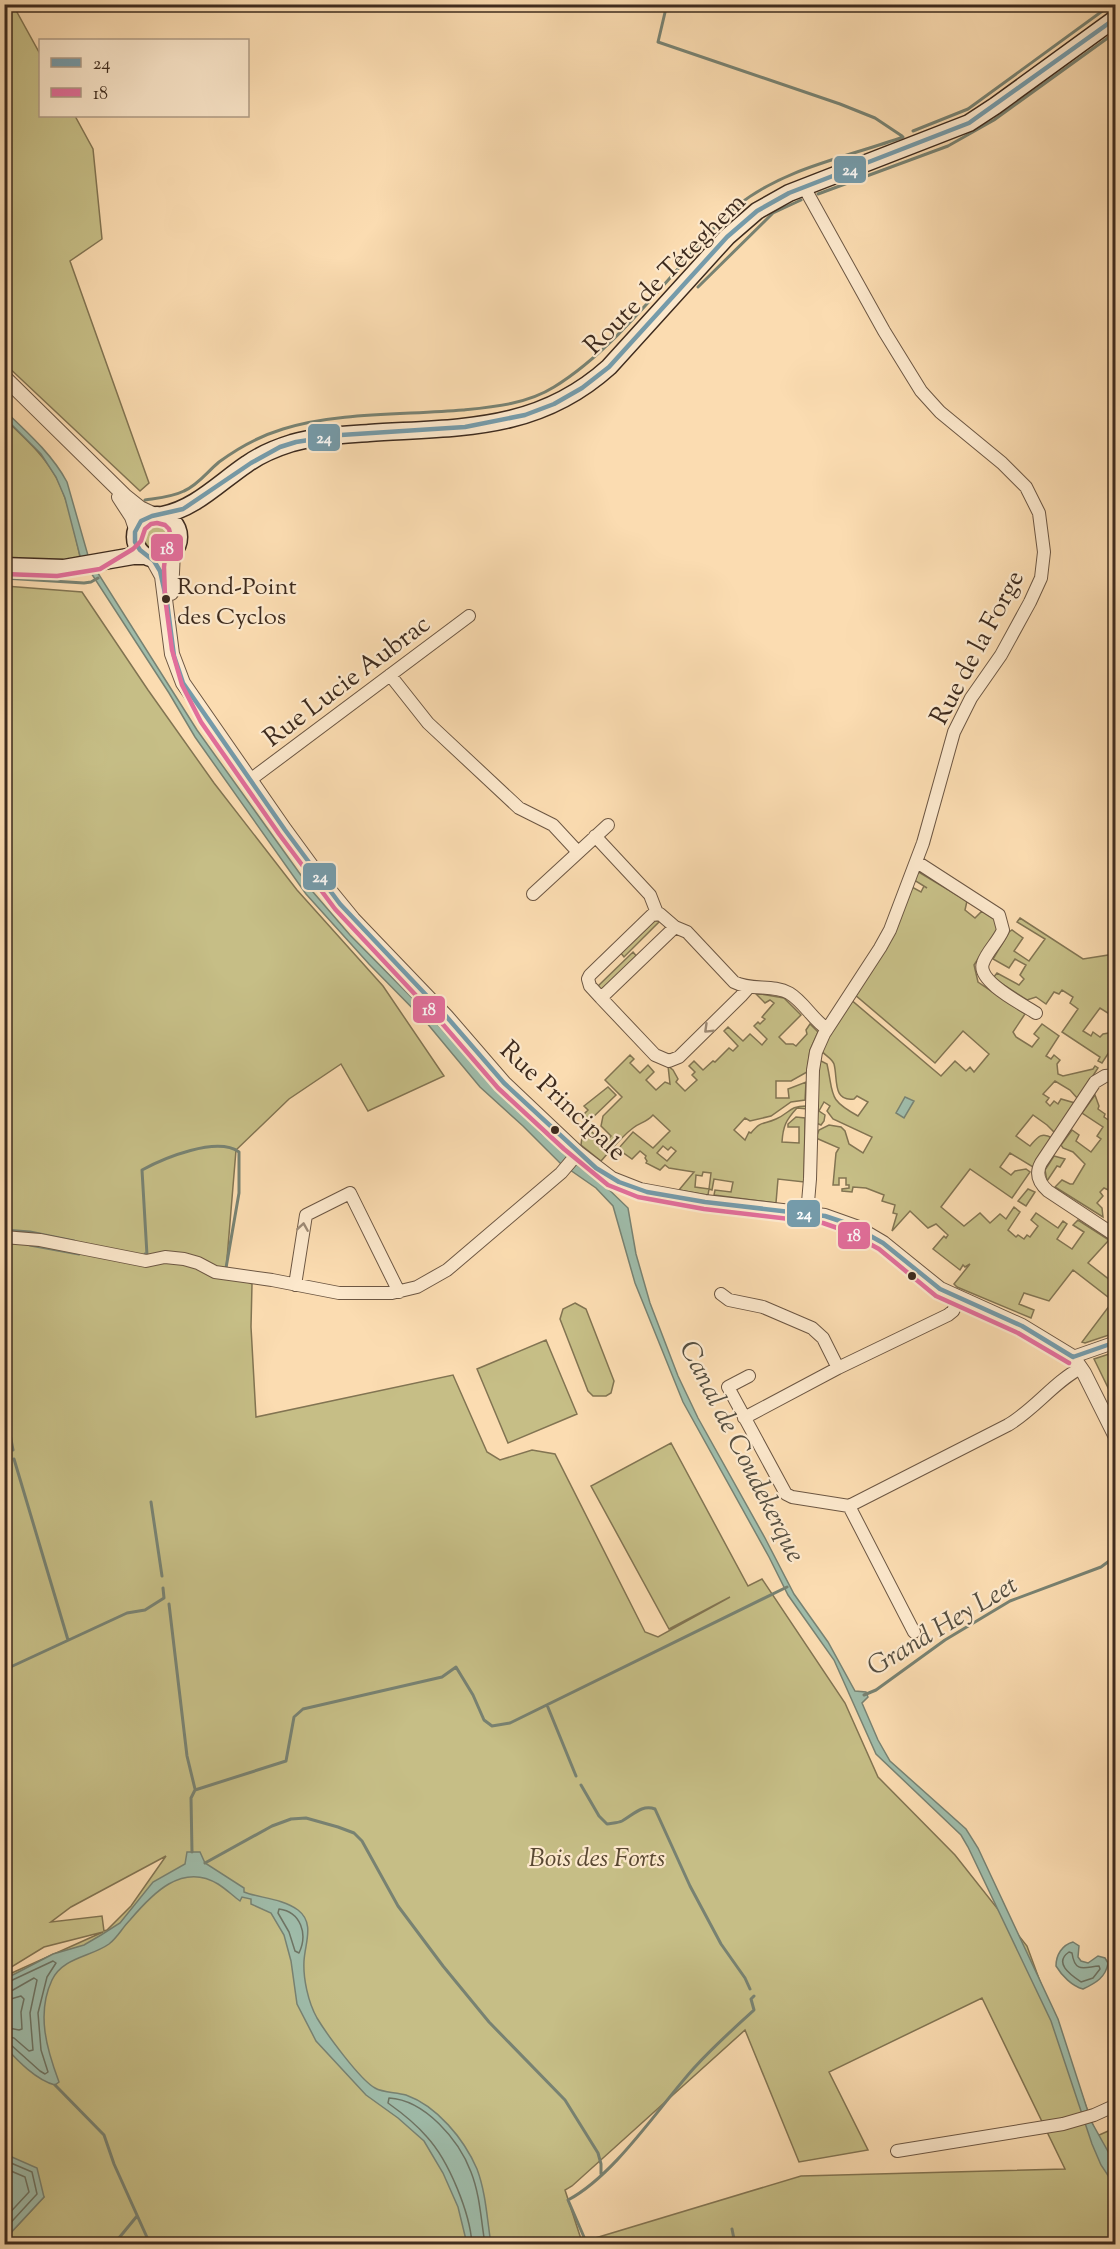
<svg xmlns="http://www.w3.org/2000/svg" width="1120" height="2249" viewBox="0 0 1120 2249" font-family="'Sorts Mill Goudy',serif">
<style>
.green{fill:#c6be86;stroke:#827452;stroke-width:1.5;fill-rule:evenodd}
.water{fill:#9fbcaa;stroke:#788272;stroke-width:1.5}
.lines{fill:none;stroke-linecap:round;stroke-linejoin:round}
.shore{stroke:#6e7464;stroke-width:1.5}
.stream{stroke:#788272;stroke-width:3}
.minor-casing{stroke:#6d5743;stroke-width:14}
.tertiary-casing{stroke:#6d5743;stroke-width:16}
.secondary-casing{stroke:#3e2b1e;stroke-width:19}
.minor{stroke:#fce8cc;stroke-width:12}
.tertiary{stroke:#fce8cc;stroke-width:14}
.secondary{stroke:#fce8cc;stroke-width:16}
.bus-1-casing{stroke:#fce8cc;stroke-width:9}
.bus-2-casing{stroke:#fce8cc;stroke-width:9}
.bus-1{stroke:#759baa;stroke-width:4.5}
.bus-2{stroke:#e26e9b;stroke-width:4.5}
.oneway{stroke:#9d8a75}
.bus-dot{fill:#3e2b1e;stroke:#fce8cc;stroke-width:2}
.labels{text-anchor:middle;stroke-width:4.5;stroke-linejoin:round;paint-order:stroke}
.bus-label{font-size:24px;fill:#3e2b1e;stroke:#fce8cc;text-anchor:start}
.street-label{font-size:26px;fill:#3e2b1e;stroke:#fce8cc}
.park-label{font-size:26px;font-style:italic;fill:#594833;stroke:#fce8cc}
.water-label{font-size:27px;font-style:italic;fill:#564f41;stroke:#fce8cc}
.line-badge{stroke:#fce8cc;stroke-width:2}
.badge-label{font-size:16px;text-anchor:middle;font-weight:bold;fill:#fff}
</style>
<rect width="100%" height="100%" fill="#fbdcb1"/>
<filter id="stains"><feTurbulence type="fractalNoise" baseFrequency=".00333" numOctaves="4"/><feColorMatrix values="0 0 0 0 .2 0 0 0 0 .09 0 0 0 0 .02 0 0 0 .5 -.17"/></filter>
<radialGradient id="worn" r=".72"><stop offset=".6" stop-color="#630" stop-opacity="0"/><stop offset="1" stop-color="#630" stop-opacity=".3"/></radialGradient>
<path class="green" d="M 4,5 L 13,5 L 40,54 L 40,116 L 75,116 L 93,149 L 102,239 L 70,261 L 149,483 L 140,491 L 5,364 Z
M 4,418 C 23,437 44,454 57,479 C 69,502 74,531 80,556 C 64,566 24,560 5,559 Z
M144 537a13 13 0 1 1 26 0a13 13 0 1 1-26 0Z
M 5,586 L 82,592 L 148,690 L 214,783 L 297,890 L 383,986 L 444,1076 L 368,1111 L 341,1064 L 289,1099 L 236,1150 L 226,1271 L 252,1284 L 251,1327 L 256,1417 L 453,1375 L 487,1452 L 500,1460 L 532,1450 L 555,1454 L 645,1632 L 658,1637 L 730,1597 L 669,1629 L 591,1486 L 671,1443 L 748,1586 L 762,1579 L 845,1703 L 878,1777 L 955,1855 L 1027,1946 L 1097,2136 L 1115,2128 L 1115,2244 L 5,2244 L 5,2239 L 44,2197 L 10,2155 L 5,2154 L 5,1976 L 103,1932 L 44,1947 L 5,1971 ZM 166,1856 L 131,1906 L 107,1930 L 104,1931 L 102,1916 L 51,1922 L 71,1907 ZM 982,1998 L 1065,2169 L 801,2176 L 582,2242 L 565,2190 L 572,2186 L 745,2030 L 799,2162 L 868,2150 L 829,2072 Z
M 917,871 L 967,901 L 965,910 L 975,918 L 982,911 L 995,919 L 998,929 L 974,965 L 978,982 L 1025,1014 L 1013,1032 L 1016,1037 L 1032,1047 L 1039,1038 L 1034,1034 L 1042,1024 L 1059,1036 L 1046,1056 L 1051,1059 L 1054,1055 L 1060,1060 L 1057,1064 L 1058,1074 L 1063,1076 L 1093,1069 L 1095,1066 L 1098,1068 L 1078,1099 L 1070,1090 L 1055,1081 L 1043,1094 L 1049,1098 L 1046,1102 L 1050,1106 L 1054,1101 L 1058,1104 L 1061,1099 L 1075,1103 L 1055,1133 L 1047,1125 L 1033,1115 L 1016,1136 L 1030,1146 C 1037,1138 1041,1131 1052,1138 L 1033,1167 L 1010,1153 L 1000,1167 L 1011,1175 L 1015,1171 L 1026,1169 L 1030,1172 L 1012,1198 L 970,1169 L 941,1207 L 964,1226 L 980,1213 L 990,1223 L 1000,1214 L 1006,1219 L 1014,1207 L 1020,1212 L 1008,1230 L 1016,1237 L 1018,1235 L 1024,1239 L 1027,1235 L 1030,1237 L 1038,1226 L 1031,1220 L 1036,1213 L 1058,1228 L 1063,1221 L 1067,1224 L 1057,1239 L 1072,1249 L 1084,1232 L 1073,1225 L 1078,1220 L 1109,1240 L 1088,1263 L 1110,1280 L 1115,1269 L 1115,1333 L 1085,1343 L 1082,1342 L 1113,1301 L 1073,1270 L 1049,1301 L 1024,1293 L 1019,1304 L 1034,1310 L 1031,1318 L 957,1287 L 954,1284 L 970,1264 L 965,1267 L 963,1265 L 960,1270 L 933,1249 L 944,1236 L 946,1238 L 948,1235 L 936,1224 L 928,1228 L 910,1211 L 892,1231 L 897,1214 L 893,1213 L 895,1205 L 882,1201 L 884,1195 L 866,1188 L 853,1187 L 852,1192 L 842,1191 L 842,1189 L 849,1188 L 849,1185 L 846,1185 L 846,1178 L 839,1178 L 839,1185 L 833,1185 L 836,1153 L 839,1148 L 816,1138 L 819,1130 L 829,1125 L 841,1127 L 845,1131 L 849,1144 L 863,1153 L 872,1137 L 833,1119 L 827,1111 L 830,1106 L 824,1102 L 819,1111 L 825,1115 L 824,1121 L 821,1125 L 816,1123 L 819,1063 L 821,1061 L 827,1064 C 834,1095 827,1099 858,1116 L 868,1102 L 857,1096 L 854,1099 C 832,1102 838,1078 834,1064 C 832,1058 824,1055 821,1050 L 850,999 L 941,1076 L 955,1061 L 966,1071 L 970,1067 L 974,1072 L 989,1054 L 963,1031 L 935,1063 L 854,994 L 912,887 L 921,892 L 924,886 L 927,888 L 914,880 Z
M 1020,918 L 1083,959 L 1115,954 L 1115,979 L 1111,981 L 1115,1000 L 1115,1015 L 1114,1017 L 1100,1008 L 1083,1031 L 1091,1036 L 1093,1032 L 1100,1037 L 1103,1034 L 1115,1032 L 1115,1043 L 1102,1063 L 1098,1061 L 1100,1057 L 1062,1032 L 1078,1009 L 1070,1003 L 1073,997 L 1062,990 L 1059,994 L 1054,992 L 1046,1004 L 1036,997 L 1027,1000 L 993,978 L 997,973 L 1019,985 L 1024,979 L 1020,975 L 1026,965 L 1015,959 L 1009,968 L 993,959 L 1009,932 L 1012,930 L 1023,938 L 1014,951 L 1029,961 L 1045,939 L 1017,922 Z
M 652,920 L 661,920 L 624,957 L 620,952 Z
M 633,952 L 638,958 L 601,990 L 596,988 Z
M 755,993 L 784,998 L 801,1015 L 779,1037 L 786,1044 L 793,1044 L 796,1046 L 807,1034 L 806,1030 L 810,1024 L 818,1032 L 810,1050 L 807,1072 L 791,1081 L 776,1081 L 776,1098 L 789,1098 L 788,1089 L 806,1082 L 805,1100 L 791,1102 L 771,1116 L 750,1121 L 745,1118 L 734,1130 L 745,1140 L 749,1132 L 751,1133 C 762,1120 763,1125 776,1119 C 790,1113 789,1106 806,1106 L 807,1109 L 797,1108 C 786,1120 783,1126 782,1142 L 799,1143 L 799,1127 L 788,1127 L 788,1124 L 796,1117 L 805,1118 L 804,1182 L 778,1179 L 776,1203 L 714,1195 L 715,1190 L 731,1192 L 733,1182 L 714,1179 L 712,1190 L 709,1189 L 708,1195 L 679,1190 L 694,1172 L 669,1168 L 665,1165 L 660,1170 L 646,1163 L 647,1161 L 645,1158 L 646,1156 L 640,1151 L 632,1159 L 618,1149 L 633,1132 L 653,1148 L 670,1131 L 653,1115 C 646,1123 640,1122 633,1128 C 621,1137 611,1150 601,1161 L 581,1145 L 582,1137 L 590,1130 L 594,1134 L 592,1137 L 601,1146 L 611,1136 L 601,1126 L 603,1116 L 622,1097 L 605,1080 L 630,1055 L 634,1059 L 630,1063 L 640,1073 L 648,1065 L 654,1072 L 646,1080 L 656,1090 L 665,1082 L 670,1084 L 668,1066 L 673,1070 L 678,1079 L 676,1082 L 685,1091 L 697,1080 L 692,1075 L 695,1072 L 689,1066 L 694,1061 L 703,1070 L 713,1061 L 715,1062 L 729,1048 L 733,1051 L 738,1046 L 724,1031 L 728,1027 L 743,1041 L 750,1034 L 762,1045 L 767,1039 L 754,1026 L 758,1022 L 760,1024 L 765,1019 L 762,1017 L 774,1003 L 770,1000 L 765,1003 ZM 663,1146 L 668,1150 L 671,1147 L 676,1151 L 667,1161 L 657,1153 ZM 703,1172 L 711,1173 L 709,1189 L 695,1187 L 696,1175 L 702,1176 Z
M 608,1087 L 616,1095 L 588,1122 L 582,1116 L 588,1110 L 584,1106 Z
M 1095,1095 L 1099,1106 L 1098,1109 L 1105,1114 L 1104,1117 L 1110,1121 L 1115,1113 L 1115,1193 L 1104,1188 L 1100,1192 L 1103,1196 L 1097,1203 L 1102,1208 L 1103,1217 L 1055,1187 L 1062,1180 L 1070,1184 L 1073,1184 L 1085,1164 L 1073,1152 L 1063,1148 L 1061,1145 L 1072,1130 L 1079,1135 L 1076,1141 L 1091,1152 L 1101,1139 L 1097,1136 L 1103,1127 L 1082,1113 Z
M 1054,1156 L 1065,1159 L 1060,1167 L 1057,1166 L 1047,1181 L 1045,1170 Z
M 1028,1189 L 1035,1192 L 1026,1206 L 1018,1201 Z
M 575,1303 L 586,1309 L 614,1381 L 611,1393 L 606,1396 L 593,1396 L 588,1391 L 560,1319 L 563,1309 Z
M 546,1340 L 577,1414 L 508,1443 L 477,1369 Z
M 1115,1352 L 1116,1352 L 1115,1402 L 1094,1359 Z"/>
<path class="water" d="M 4,410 C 27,432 52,454 67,482 L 89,559 L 197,730 L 313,892 L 350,935 L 431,1017 L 494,1087 L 542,1134 L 569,1155 L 577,1165 L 598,1179 L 628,1208 L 636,1254 L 650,1303 L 678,1376 L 698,1418 L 765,1538 L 794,1594 L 828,1642 L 855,1691 L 866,1692 L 868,1697 L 862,1703 L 878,1740 L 890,1761 L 966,1829 L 978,1848 L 1058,2019 L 1091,2121 L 1115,2164 L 1115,2186 L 1101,2165 L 1092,2144 L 1051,2021 L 968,1847 L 961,1835 L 876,1754 L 834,1660 L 788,1595 L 769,1557 L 683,1402 L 635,1283 L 613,1206 L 596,1188 L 560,1163 L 523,1126 L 480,1087 L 426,1022 L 369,964 L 306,894 L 195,737 L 169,693 L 80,556 L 65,498 L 56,477 L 41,454 L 5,418 Z
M 905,1097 L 914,1101 L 904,1118 L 896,1113 Z
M 187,1852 L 200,1852 L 205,1863 L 244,1888 L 244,1892 C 258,1898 282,1898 298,1910 C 315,1923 305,1943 304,1961 C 303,1978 308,2002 317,2018 C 326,2033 360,2080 375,2088 C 383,2093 396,2092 406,2095 C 437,2106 464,2139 477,2169 C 486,2193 487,2219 491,2244 L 467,2244 L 458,2207 L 443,2173 L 424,2141 L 398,2118 L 366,2095 L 316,2041 L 297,2004 L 291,1961 L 284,1935 L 271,1913 L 251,1904 L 251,1899 L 242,1897 L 240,1901 C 233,1896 226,1889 218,1884 C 182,1862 152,1894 130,1920 C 122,1928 118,1937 109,1944 C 91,1957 63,1957 52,1980 C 36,2014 47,2050 59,2082 L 55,2085 C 36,2080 18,2061 5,2047 L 5,1979 L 53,1954 L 84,1945 L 101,1935 L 120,1923 L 153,1882 L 185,1864 Z
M 1073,1942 L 1079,1946 L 1078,1957 L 1081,1961 L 1088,1963 L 1098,1956 L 1105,1958 L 1108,1963 C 1106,1977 1096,1983 1083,1989 C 1072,1986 1062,1976 1056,1966 C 1056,1955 1062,1945 1073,1942 Z
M 5,2154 L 37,2168 L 44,2197 L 5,2239 Z"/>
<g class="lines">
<path class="shore" d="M 279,1909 C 301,1912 308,1934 299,1953 L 295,1951 L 289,1932 L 278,1913 Z
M 1069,1952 L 1072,1953 C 1075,1974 1085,1967 1099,1966 L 1100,1969 L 1093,1978 L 1081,1982 C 1071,1975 1053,1963 1069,1952 Z
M 4,1984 L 53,1961 L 56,1963 L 47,1977 L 38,2013 L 41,2050 L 48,2072 L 45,2074 L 40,2071 L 11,2045 L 4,2043
M 4,1992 L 13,1990 L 34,1978 L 37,1980 L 30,2013 L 33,2050 L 29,2051 L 14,2038 L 4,2036
M 4,2001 L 21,1996 L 24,1999 L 21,2012 L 22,2029 L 19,2030 L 4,2027
M 4,2160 L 32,2172 L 37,2194 L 4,2230
M 4,2168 L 25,2177 L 29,2192 L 4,2219
M 472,2244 C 470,2213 449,2161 427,2137 C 416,2124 402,2113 388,2103 L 389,2098 C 425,2100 459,2140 471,2172 C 480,2195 481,2220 485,2244"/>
<path class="stream" d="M 667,4 L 658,42 L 840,104 L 875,118 L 902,136
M 913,131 L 968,109 L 1112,4
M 818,194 L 948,146 L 994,120 L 1116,32
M 698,287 L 773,213 L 801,200
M 145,500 C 158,498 172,497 184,491 C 198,485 207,472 219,462 C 238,448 260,436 283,429 C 337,412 406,415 463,410 C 493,407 527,404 554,387 C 603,357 646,305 684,262 C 701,242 717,223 737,206 C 784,168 848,157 903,137
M 4,578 L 84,583 L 91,582 L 98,578
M 4,1230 L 30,1232 L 74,1241
M 30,1245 L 79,1254
M 145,1254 L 147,1255 L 142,1170 C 164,1158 217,1136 239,1152 L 239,1193 L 226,1268
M 4,1435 L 10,1434 L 13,1450
M 14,1459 L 68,1640
M 151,1502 L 162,1576
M 169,1604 L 187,1756 L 195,1789
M 4,1670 L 127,1613 L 145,1610 L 164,1598 L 163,1588
M 864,1695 L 876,1690 L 945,1640 L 1010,1601 L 1101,1567 L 1116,1556
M 547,1705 L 576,1776
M 581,1785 L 599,1816 L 607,1824 C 612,1823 618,1823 622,1821 C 633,1815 642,1804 655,1809 L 690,1886 L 721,1944 L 745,1978 L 750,1989
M 192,1852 L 191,1798 L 195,1790 L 286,1761 L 294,1717 L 303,1709 L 442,1677 L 456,1667 L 473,1695 L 484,1720 L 492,1726 L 510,1723 L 787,1587
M 205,1863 L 272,1826 L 291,1819 L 306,1818 L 338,1827 L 354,1833 L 362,1841 L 398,1906 L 443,1966 L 489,2022 L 565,2100 L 598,2153 L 601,2164 L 601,2174
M 55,2085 L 104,2135 L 114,2164 L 150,2244
M 732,2229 L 735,2244
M 114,2244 L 137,2216
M 587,2244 L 568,2200 C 615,2175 658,2108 694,2068 C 713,2047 733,2029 754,2010 L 751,1999 L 754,1996"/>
<g class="minor-casing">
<path id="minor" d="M 804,187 L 884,331 L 921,391 L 940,412 L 1002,463 L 1026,487 L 1039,513 L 1044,552 L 1041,578 L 1030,602 L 1001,655 L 971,698 L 954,732 L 923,843 L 890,930 L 880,948 L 824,1034 L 816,1052 L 813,1070 L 810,1179 L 807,1214
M 390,675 L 428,723 L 519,808 L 553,825 L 578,852
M 250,780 L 469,616
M 595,836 L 650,895 L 657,913
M 917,862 L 999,915 L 1003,930 C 998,942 987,951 983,963 C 976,981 1022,1004 1036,1013
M 533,894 L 608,825
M 675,927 L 601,998 L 590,986 L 588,979 L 590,975 L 652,915 L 660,914 L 675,927 L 687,932 L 734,982 C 751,991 773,984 789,993 C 804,1002 812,1019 827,1029
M 601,998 L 655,1055 L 669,1061 L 679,1057 L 741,996 L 749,987
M 1116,1075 L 1105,1076 L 1095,1082 L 1041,1163 C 1035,1174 1039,1183 1048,1191 L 1116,1236
M 4,1237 L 40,1240 L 146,1261 L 165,1257 L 184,1259 L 198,1263 L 215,1272 L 272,1280 L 339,1293 L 392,1293 L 417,1287 L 447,1270 L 561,1173 L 578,1153
M 295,1285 L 306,1215 L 350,1193 L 399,1292
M 721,1294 L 729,1300 L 763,1307 L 812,1328 L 823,1338 L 838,1368
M 1073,1357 L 1116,1342
M 749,1376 L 728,1387 L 786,1494 L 792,1497 L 849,1506 L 1008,1425 C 1035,1409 1055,1381 1081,1368
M 744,1418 L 838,1368 L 948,1315 L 953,1311 L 959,1299
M 849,1506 L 914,1632
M 897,2151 L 1063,2124 L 1094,2115 L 1116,2105"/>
</g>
<g class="tertiary-casing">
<path id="tertiary" d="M 4,377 L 125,496 L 140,508 L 155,515
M 119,497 L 132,517 L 136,529
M 152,558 L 162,576 L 172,654 L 183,683 L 285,830 L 326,886 L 353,919 L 446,1016 L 504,1083 L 578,1153 L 612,1179 L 640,1190 L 705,1202 L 825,1216 L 856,1227 L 883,1243 L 940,1289 L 1022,1326 L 1073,1357 L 1084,1373 L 1116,1437
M 171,593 L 173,552"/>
</g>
<g class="secondary-casing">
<path id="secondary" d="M135 537a22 22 0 1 1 44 0a22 22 0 1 1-44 0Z
M 162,515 C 195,509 220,482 247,464 C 261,454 276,448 292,443 C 317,436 343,435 369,433 C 459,427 537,432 609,367 L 727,237 L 757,211 L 789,193 L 969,123 L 995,106 L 1116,18
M 4,566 L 64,568 L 133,556 L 146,556"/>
</g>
<use href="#minor" class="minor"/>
<use href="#tertiary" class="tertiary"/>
<use href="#secondary" class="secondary"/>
<g class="bus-1-casing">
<path id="bus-1" d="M 1073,1357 L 1022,1326 L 940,1289 L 883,1243 L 849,1224 L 825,1216 L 705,1202 L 647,1192 L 619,1182 L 596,1168 L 504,1083 L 446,1016 L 340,904 L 285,830 L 183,683 L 174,656 L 167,602 L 160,571 L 154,561 L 140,550 L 135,542 L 135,532 L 141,521 L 152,516 L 183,509 L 251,463 L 280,447 L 296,442 L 341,435 L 465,427 L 525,415 L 554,404 L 582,388 L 609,367 L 727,237 L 757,211 L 789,193 L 969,123 L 1116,18
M 1073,1357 L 1116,1342"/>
</g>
<g class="bus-2-casing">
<path id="bus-2" d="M 4,574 L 57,576 L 100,569 L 133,549 L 141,541 L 145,529 L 151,524 L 157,523 L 165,525 L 169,529 L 171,537 L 166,550 L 164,567 L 165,597 L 172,650 L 182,685 L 201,722 L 279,834 L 335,909 L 440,1021 L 498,1088 L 564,1149 L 608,1185 L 638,1197 L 704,1209 L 823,1223 L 846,1231 L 879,1249 L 936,1296 L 1018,1333 L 1069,1363"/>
</g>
<use href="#bus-1" class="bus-1"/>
<use href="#bus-2" class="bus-2"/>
</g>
<defs><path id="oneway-chevron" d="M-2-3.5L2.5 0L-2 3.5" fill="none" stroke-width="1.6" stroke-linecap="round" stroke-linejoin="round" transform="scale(1.5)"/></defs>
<g class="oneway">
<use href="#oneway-chevron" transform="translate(708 1029) rotate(136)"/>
<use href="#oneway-chevron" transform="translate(303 1227) rotate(-81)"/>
</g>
<g class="bus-dot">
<circle cx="166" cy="599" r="5"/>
<circle cx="555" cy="1130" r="5"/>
<circle cx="912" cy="1276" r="5"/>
</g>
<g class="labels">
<g class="bus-label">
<text x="177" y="594">Rond-Point<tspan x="177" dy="30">des Cyclos</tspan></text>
</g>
<g class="street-label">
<text transform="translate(664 273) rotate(-45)" y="9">Route de Téteghem</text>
<text transform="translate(976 647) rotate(-62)" y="9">Rue de la Forge</text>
<text transform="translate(346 680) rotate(-37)" y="9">Rue Lucie Aubrac</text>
<text transform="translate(564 1100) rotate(43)" y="9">Rue Principale</text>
</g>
<g class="park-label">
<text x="597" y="1866">Bois des Forts</text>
</g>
<g class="water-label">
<text transform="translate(743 1451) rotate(63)" y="9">Canal de Coudekerque</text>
<text transform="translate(942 1625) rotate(-31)" y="9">Grand Hey Leet</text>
</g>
</g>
<g class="line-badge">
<rect x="833" y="155" width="34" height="29" rx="6" fill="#759baa"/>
<rect x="307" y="423" width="34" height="29" rx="6" fill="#759baa"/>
<rect x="150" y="533" width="34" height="29" rx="6" fill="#e26e9b"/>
<rect x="302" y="862" width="35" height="29" rx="6" fill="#759baa"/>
<rect x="412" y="995" width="34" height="29" rx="6" fill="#e26e9b"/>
<rect x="786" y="1199" width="35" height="29" rx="6" fill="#759baa"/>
<rect x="837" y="1221" width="34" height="29" rx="6" fill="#e26e9b"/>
</g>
<g class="badge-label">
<text x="850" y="175">24</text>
<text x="324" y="443">24</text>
<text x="167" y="554">18</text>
<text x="320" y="882">24</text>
<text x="429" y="1015">18</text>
<text x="804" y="1219">24</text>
<text x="854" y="1241">18</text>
</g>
<rect width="1120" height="2249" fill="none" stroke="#fbdcb1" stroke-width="24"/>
<rect x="6" y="6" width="1108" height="2237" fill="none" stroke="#3e2b1e" stroke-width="3"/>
<rect x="12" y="12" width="1096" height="2225" fill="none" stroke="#3e2b1e" stroke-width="1.5"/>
<rect x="39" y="39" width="210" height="78" fill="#fce8cc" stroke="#b09c86" stroke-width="1.5"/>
<rect x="51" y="58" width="30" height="9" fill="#759baa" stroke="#b09c86" stroke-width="1.5"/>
<text x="93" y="69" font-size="18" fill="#3e2b1e">24</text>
<rect x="51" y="88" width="30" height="9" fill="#e26e9b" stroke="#b09c86" stroke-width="1.5"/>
<text x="93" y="99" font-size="18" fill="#3e2b1e">18</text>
<rect width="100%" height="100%" filter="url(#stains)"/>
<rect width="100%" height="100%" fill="url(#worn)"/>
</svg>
